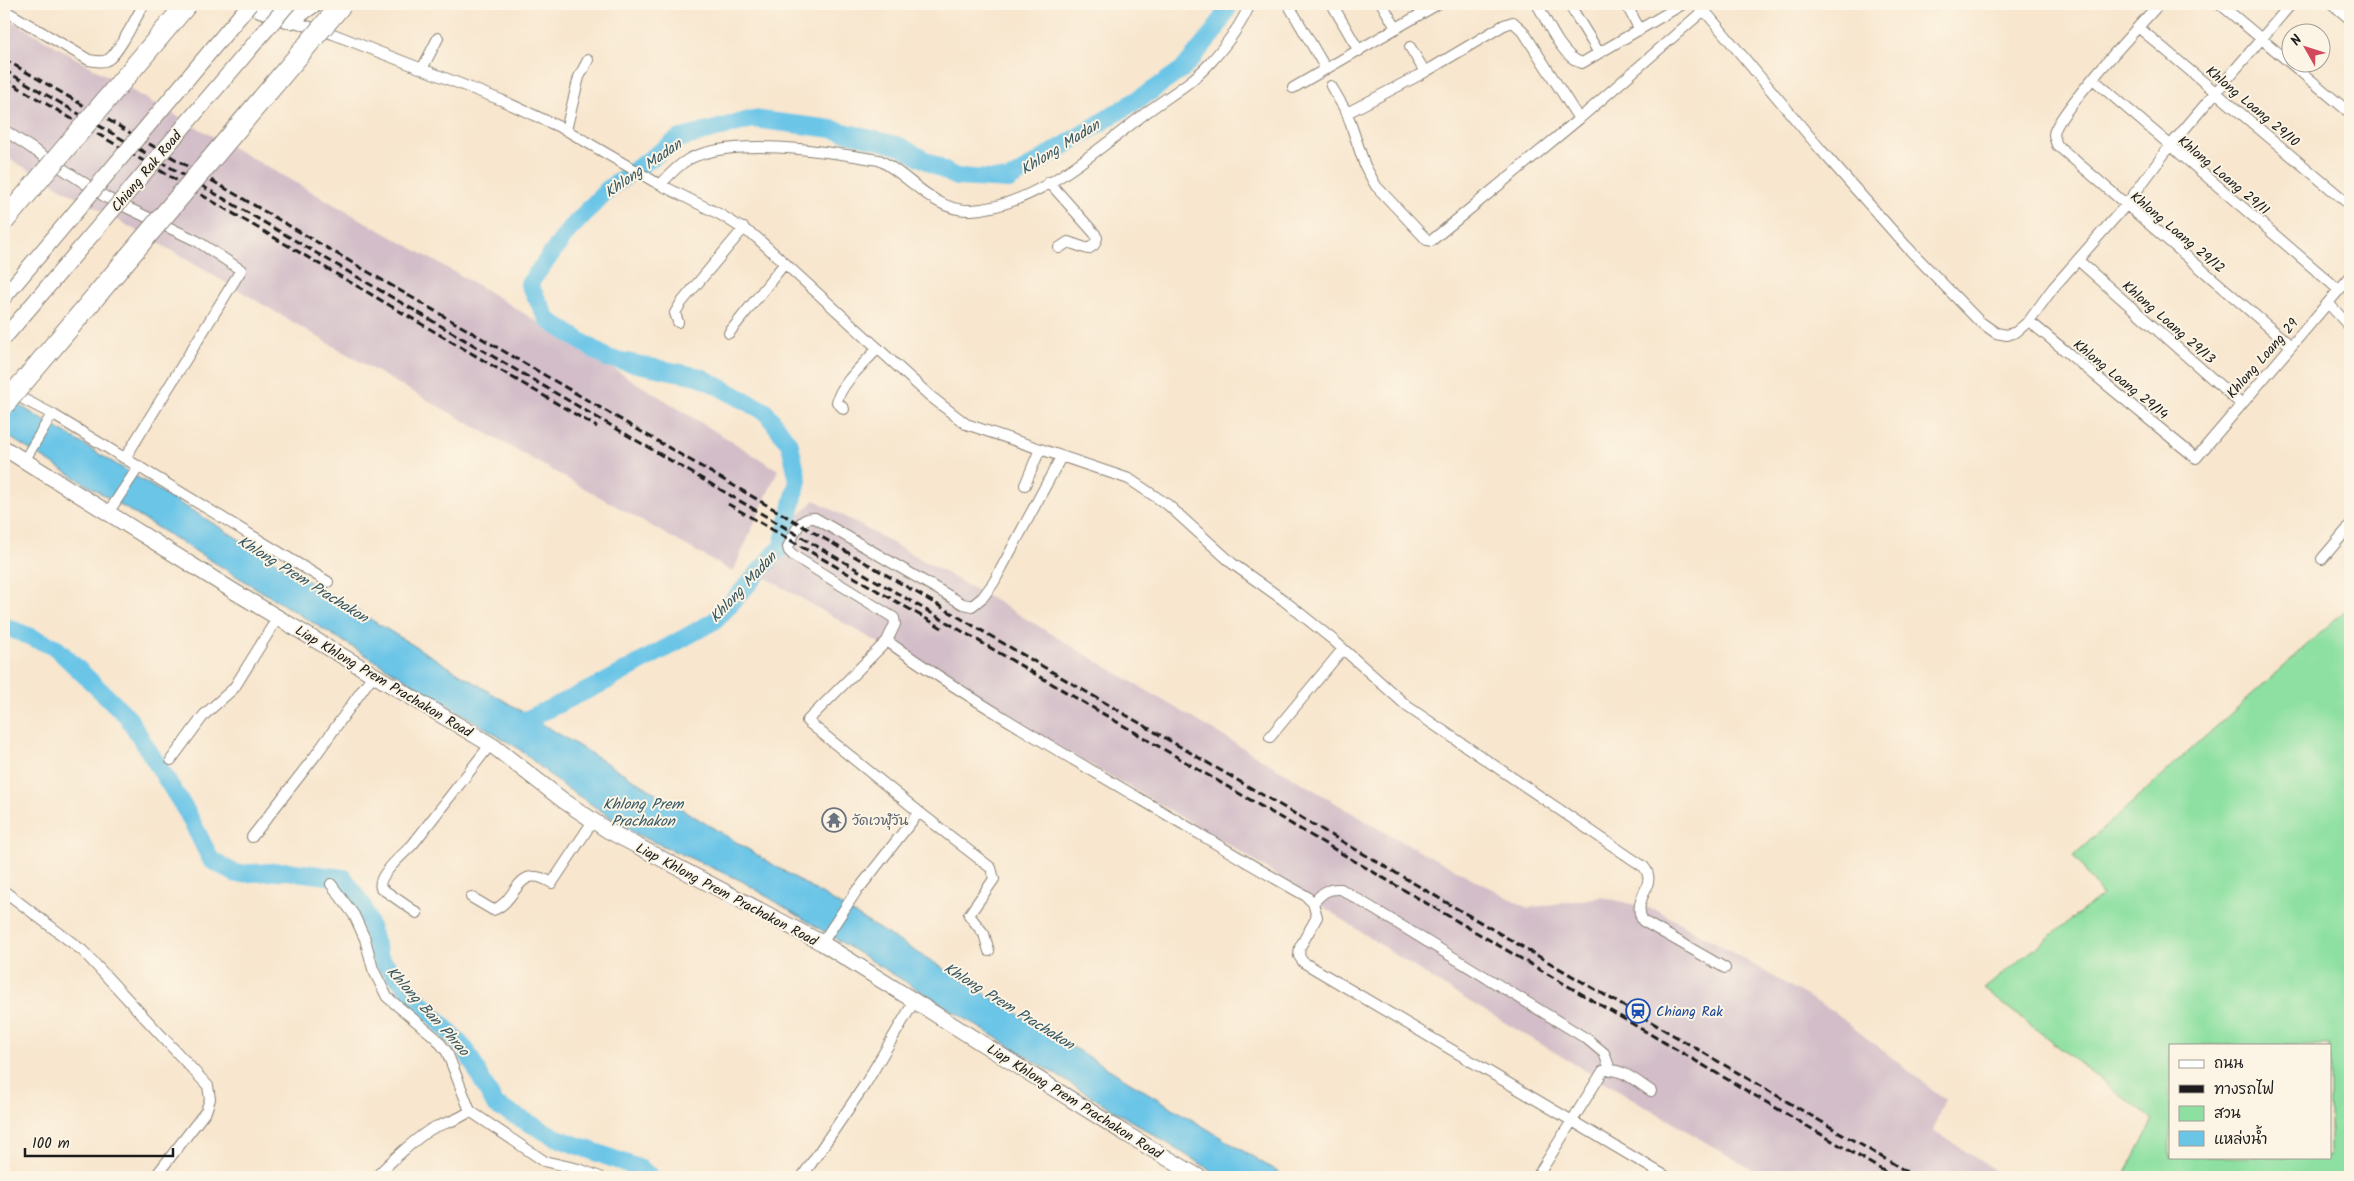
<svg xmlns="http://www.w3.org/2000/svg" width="2354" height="1181" viewBox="0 0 2354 1181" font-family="Kalam,'Playpen Sans Thai',sans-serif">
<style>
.industrial{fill:#d2bdc8}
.green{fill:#8de0a1;stroke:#547e5e;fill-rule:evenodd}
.water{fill:#6ac5e7;stroke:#437082}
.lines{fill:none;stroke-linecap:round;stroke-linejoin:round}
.river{stroke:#6ac5e7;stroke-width:18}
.street-casing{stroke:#8a8175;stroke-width:12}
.secondary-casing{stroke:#8a8175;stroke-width:17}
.street{stroke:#fff;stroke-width:10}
.secondary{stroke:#fff;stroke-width:15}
.rail{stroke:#1c1c1c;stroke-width:3;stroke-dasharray:8 4;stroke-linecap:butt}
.secondary-bridge-casing{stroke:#8a8175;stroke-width:17;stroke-linecap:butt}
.highway-bridge-casing{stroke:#8a8175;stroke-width:22;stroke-linecap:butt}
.secondary-bridge{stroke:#fff;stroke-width:15}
.highway-bridge{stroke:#fff;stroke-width:20}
.labels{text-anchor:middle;stroke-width:4;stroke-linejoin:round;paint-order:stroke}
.street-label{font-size:14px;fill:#1c1c1c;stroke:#fcf5e5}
.worship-label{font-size:14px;fill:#5b616d;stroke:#fcf5e5;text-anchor:start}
.transit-label{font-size:14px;fill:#164399;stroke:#fcf5e5;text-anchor:start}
.water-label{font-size:15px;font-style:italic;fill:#375763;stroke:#fcf5e5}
</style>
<rect width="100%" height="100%" fill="#fcf5e5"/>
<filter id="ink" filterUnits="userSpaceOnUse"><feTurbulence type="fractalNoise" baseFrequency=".02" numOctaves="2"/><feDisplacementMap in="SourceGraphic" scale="10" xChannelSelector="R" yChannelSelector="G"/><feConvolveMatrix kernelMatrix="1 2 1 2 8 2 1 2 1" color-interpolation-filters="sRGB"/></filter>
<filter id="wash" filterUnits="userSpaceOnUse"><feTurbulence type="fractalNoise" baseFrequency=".0096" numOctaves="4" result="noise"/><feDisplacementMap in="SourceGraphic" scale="20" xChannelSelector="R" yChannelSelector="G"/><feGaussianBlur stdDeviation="1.12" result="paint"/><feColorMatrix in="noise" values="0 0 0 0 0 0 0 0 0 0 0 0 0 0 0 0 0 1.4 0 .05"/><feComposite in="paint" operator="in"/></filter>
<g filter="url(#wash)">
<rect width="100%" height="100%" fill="#f8e6ce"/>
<path class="industrial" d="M 4,16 L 141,96 L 481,287 L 778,470 L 733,572 L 374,370 L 167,248 L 4,156 Z
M 815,500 L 1003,605 L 1381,830 L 1528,908 L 1601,897 L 1657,910 L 1737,955 L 1832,1011 L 1945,1099 L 1933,1130 L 2005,1177 L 1764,1177 L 1435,981 L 1235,848 L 766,578 L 796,518 Z"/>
<path class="green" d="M 2350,606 L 2350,1177 L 2124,1177 L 2153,1120 L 1984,989 L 2102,895 L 2074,855 ZM 2170,1045 L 2330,1045 L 2330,1157 L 2170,1157 Z"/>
<path class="water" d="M 4,396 L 1286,1177 L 1222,1177 L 742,881 L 634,833 L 558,782 L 518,748 L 4,434 Z"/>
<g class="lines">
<path class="river" d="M 4,626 L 55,647 L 127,716 L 188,814 L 211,860 L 236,874 L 287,871 L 344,878 L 363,906 L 381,960 L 466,1050 L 495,1105 L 557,1138 L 641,1169 L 651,1177
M 513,726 L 607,681 L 716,620 L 782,546 L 798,480 L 790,445 L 766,412 L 701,377 L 607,358 L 548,320 L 529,284 L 569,230 L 608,189 L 678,139 L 753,119 L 832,129 L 900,146 L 956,177 L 1009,180 L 1153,90 L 1184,68 L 1214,32 L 1230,4"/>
</g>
</g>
<g filter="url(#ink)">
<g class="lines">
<g class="street-casing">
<path id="street" d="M 1288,4 L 1326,69
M 1332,4 L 1359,51
M 1382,4 L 1396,28
M 1537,4 C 1547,21 1562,58 1582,63 L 1683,4
M 1569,4 L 1599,53
M 1626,4 L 1640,30
M 1696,4 L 1704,10 L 1821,150 L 1906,246 L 1979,321 L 1996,333 L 2007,335 L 2016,332 L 2029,321 L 2053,288 L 2126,205 L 2170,146 L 2291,4
M 2159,4 C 2142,23 2055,116 2054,134 C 2054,137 2056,142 2057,145 L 2291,346
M 2220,4 L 2350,113
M 2332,4 L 2350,19
M 4,10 L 89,60 C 96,61 103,63 109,59 C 120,51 136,17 144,4
M 291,21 L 333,34 L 501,100 L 566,130 L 655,182 L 721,215 L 756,237 L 930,396 L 966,424 L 1129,479 L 1168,505 L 1233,564 L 1282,599 L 1332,639 L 1408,707 L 1644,867 C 1659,885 1630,899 1643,921 L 1725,968
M 2138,27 L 2350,205
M 1410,47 L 1425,72 L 1504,25 L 1513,22 L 1523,31 L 1579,119 L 1431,241 L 1427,240 L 1376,186 L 1365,166 L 1347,113 L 1425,72
M 422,69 L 438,38
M 2093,79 L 2339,290
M 1331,86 L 1347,113
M 1293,88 L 1438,4
M 1579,119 L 1704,10
M 4,130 L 107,198 L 197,241 L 241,270 L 125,458
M 566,130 L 579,77 L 588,60
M 1049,182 L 1095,234 L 1097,238 L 1094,245 L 1088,249 L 1068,242 L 1059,248
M 661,184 C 669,175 678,165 689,159 C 737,136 828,152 879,160 C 910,175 934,212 971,210 C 1035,207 1098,149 1147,112 C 1169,96 1192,83 1210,63 C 1226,45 1241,26 1250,4
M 2079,261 L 2241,404
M 2328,303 L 2350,327
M 2029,321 L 2196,458 L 2350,277
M 678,322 L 675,313 L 681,303 L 744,228
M 729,333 L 785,263
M 4,389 L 52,414 L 328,582
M 844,409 L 837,402 C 840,384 866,362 878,348
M 24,461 L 52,414
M 1025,485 L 1040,449
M 108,513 L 139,466
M 2322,559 L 2350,526
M 887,641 C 969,699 1055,749 1142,800 C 1197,832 1250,865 1306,896 L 1313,903 L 1317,917 L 1300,947 L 1299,956 L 1303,962 L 1667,1177
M 1270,737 L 1343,649
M 171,760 L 204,715 L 234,688 L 278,617
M 919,812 L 991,868 L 994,879 L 969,915 L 984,934 L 989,951
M 252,837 L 315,756 L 373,675
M 331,884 L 354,915 L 365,939 L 373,969 L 387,997 L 436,1038 L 447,1052 L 470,1111 L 544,1161 L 579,1169 L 600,1177
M 861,886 L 919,812 L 807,721 L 887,641 L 895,624 L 894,618 L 794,556 L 789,551 L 788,547 C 795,533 798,517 815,518 L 963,604 L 972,606 L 983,597 L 994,582 L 1061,457
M 4,891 L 83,951 L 208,1086 L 210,1099 L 206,1111 L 155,1177
M 471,897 L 493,910 C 518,902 516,861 552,883 L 593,821
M 1313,903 C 1322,893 1327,888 1341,889 L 1587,1039 L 1604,1053 L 1610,1069
M 417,913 L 381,888 C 376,876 405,853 413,844 L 490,745
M 822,943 L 857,890
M 376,1177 C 389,1163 419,1135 435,1127 C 448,1122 459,1120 470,1111
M 802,1177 L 866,1083 L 915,1000
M 1537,1177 L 1603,1071 C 1620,1066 1637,1082 1651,1091"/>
</g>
<g class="secondary-casing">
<path id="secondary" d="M 245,4 L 291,21 L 315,4
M 4,448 L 235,592 L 493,746 L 564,801 L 607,830 L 822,943 L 1123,1132 L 1199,1177"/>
</g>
<use href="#street" class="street"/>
<use href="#secondary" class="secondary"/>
<path class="rail" d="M 4,59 L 1916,1177
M 4,70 L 1894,1177
M 4,79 L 597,427
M 728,504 L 942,628"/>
<g class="secondary-bridge-casing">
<path id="secondary-bridge" d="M 4,297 L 250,4
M 4,338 L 288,4"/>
</g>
<g class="highway-bridge-casing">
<path id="highway-bridge" d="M 4,221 L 187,4
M 4,405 L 342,4"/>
</g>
<use href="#secondary-bridge" class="secondary-bridge"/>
<use href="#highway-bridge" class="highway-bridge"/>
</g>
</g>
<defs>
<g id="temple-ring" transform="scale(1.25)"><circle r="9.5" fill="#fcf5e5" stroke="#6b7280" stroke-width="1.5"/><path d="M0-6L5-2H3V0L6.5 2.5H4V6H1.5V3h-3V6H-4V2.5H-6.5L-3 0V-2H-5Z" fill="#6b7280"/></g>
<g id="station-ring" transform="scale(1.25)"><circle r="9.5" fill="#fcf5e5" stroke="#1a4fb4" stroke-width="1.5"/><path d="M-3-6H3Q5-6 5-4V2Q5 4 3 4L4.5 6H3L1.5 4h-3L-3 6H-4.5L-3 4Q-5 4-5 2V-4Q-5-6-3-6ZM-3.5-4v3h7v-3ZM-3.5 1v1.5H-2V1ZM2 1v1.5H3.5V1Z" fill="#1a4fb4"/></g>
</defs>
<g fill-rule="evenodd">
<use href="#temple-ring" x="834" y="820"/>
<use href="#station-ring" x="1638" y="1011"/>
</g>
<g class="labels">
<g class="street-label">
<text transform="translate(2253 106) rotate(40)" y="5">Khlong Loang 29/10</text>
<text transform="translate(146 171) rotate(-50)" y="5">Chiang Rak Road</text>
<text transform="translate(2224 175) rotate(40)" y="5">Khlong Loang 29/11</text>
<text transform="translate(2178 232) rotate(40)" y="5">Khlong Loang 29/12</text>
<text transform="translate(2169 322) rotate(41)" y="5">Khlong Loang 29/13</text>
<text transform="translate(2262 358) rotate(-49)" y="5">Khlong Loang 29</text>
<text transform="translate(2121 379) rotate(39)" y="5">Khlong Loang 29/14</text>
<text transform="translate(384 681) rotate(31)" y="5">Liap Khlong Prem Prachakon Road</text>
<text transform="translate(727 894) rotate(28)" y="5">Liap Khlong Prem Prachakon Road</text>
<text transform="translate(1075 1101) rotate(32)" y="5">Liap Khlong Prem Prachakon Road</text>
</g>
<g class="worship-label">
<text x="852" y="825">วัดเวฬุวัน</text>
</g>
<g class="transit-label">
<text x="1656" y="1016">Chiang Rak</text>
</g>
<g class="water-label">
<text transform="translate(1060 147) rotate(-32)" y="5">Khlong Madan</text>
<text transform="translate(643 168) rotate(-35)" y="5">Khlong Madan</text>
<text transform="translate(303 579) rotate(32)" y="5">Khlong Prem Prachakon</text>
<text transform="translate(743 587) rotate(-47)" y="5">Khlong Madan</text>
<text x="643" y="809">Khlong Prem<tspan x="643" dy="17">Prachakon</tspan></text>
<text transform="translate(1009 1006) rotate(32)" y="5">Khlong Prem Prachakon</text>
<text transform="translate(428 1011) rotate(48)" y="5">Khlong Ban Phrao</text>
</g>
</g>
<rect width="2354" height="1181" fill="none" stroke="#fcf5e5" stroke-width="20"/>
<rect x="2169" y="1044" width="162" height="115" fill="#fcf5e5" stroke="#a29e95"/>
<rect x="2179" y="1060" width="25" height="8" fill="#ffffff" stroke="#a29e95"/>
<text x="2214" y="1068" font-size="15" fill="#1c1c1c">ถนน</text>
<rect x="2179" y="1085" width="25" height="8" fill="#1c1c1c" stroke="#a29e95"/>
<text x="2214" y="1094" font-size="15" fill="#1c1c1c">ทางรถไฟ</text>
<rect x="2179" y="1106" width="25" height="15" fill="#8de0a1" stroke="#a29e95"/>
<text x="2214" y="1118" font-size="15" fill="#1c1c1c">สวน</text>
<rect x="2179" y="1131" width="25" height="15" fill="#6ac5e7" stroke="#a29e95"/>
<text x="2214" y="1144" font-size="15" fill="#1c1c1c">แหล่งน้ำ</text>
<g transform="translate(2306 48) rotate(309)"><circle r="24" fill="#fcf5e5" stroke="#a29e95"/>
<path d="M0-4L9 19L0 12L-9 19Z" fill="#d1495b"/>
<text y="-8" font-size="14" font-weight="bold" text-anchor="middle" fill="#1c1c1c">N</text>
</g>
<path d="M25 1148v8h148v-8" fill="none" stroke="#1c1c1c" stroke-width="2.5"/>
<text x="32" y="1148" font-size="15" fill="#1c1c1c" stroke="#fcf5e5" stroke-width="4" paint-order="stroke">100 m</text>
</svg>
